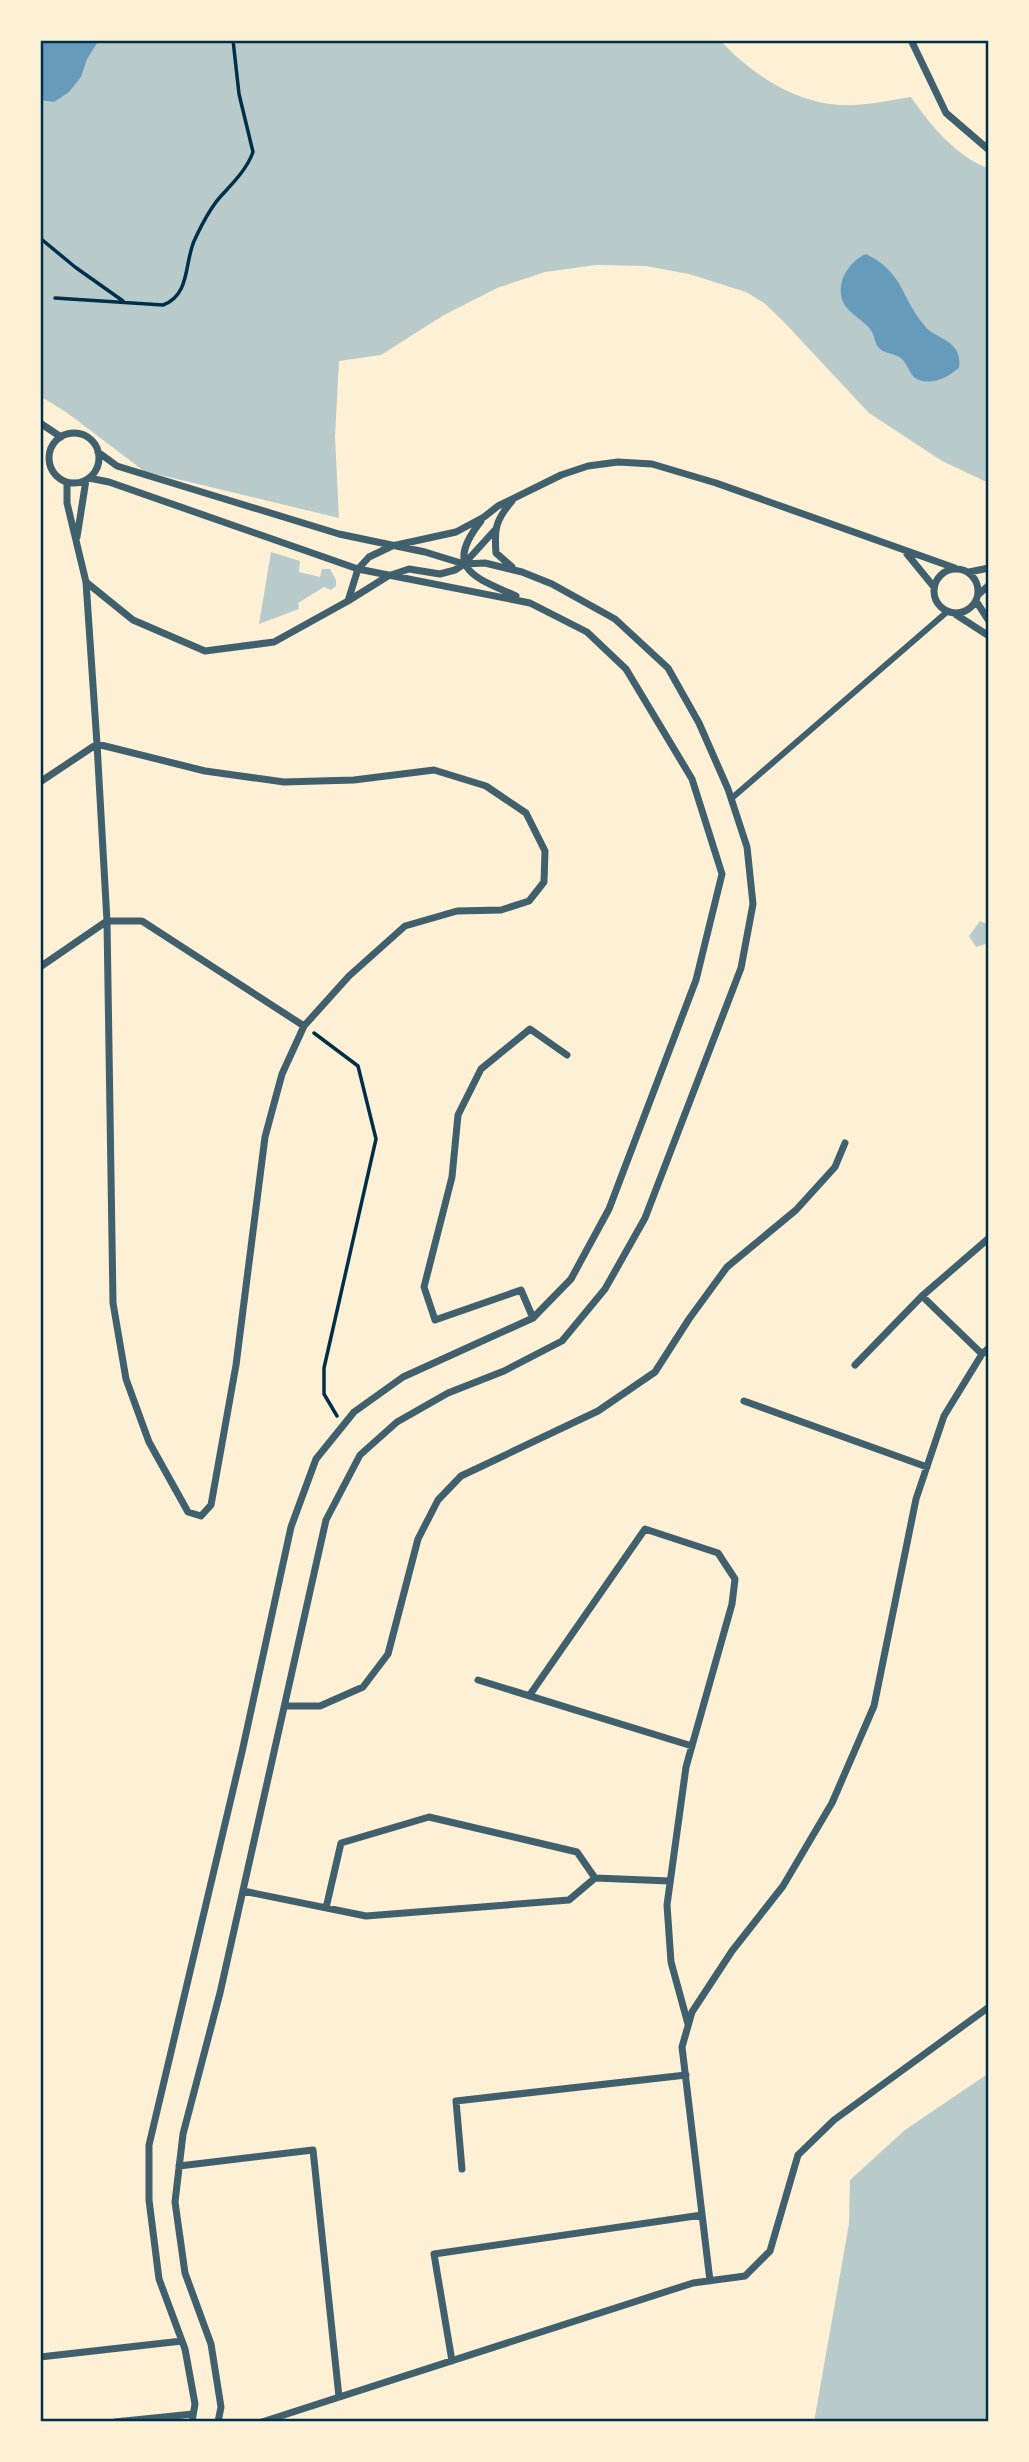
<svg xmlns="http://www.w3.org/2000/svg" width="1029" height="2462" viewBox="0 0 1029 2462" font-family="Roboto,sans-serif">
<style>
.green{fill:#b9caca}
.water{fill:#669bbc}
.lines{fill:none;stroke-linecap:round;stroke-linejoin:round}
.path{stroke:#003049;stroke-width:3.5}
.pedestrian{stroke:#3f606c;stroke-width:6}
.minor{stroke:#3f606c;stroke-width:7}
.neatline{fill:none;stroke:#003049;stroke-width:2.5}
</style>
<rect width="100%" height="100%" fill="#fdf0d5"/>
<path class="green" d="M 40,40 L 720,40 C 748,71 788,98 830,104 C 857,108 885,101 911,97 C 930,125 956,156 989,169 L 989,483 L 942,461 L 869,413 L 782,320 L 764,303 L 746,292 L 689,274 L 646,266 L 596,265 L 545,272 L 497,288 L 444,315 L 381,355 L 339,361 L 335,437 L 339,518 L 144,471 L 66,412 L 40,396 Z
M 271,552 L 300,561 L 299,572 L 320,577 L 322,569 L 330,569 L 336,580 L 336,586 L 331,590 L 324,587 L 298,603 L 299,609 L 259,624 Z
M 980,921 L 989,925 L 989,943 L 976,947 L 969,936 Z
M 989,2073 L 989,2422 L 814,2422 L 849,2224 L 850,2180 L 905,2130 Z"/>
<path class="water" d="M 40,40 L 99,40 L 87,59 L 81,77 L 69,92 L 54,102 L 40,100 Z
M 866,254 C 904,273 900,296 924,325 C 935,340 963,339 959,368 C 948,377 934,385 919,380 C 910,377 909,367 903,360 C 897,353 886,355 879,348 C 874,343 875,335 870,329 C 863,320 852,315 846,307 C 832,288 848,261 866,254 Z"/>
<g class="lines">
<path class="path" d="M 40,238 L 75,267 L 123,301
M 55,298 L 163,305 C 191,295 184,261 195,239 C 202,224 210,208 221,196 C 233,183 247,169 253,152 L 239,94 L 233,40
M 314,1033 L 358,1066 L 376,1139 L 324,1368 L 324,1394 L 337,1416"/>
<path class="pedestrian" d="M 732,798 L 948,611"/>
<path class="minor" d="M 911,40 L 946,113 L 989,150
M 40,423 L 61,437
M49 458a25 25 0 1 1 50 0a25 25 0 1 1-50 0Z
M 98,452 L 117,466 L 339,534 L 425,552 L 464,564 L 485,563 L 522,572 L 552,584 L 615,619 L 668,668 L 699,723 L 728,789 L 747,847 L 753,904 L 741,968 L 645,1218 L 605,1289 L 562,1341 L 504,1371 L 448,1393 L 397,1422 L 360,1455 L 326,1520 L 220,1993 L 183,2134 L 175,2202 L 185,2273 L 211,2344 L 221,2407 L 218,2422
M 89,478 L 109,482 L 358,569 L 530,603 L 587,632 L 626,669 L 692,779 L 722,874 L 696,980 L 609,1209 L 571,1279 L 533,1318 L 403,1377 L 354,1412 L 316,1459 L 291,1527 L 242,1752 L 149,2145 L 149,2200 L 159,2279 L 185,2349 L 195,2404 L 192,2422
M 512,501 C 496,520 494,528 496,553 L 512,567
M 481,521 C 443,569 474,577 516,596
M 77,537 L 86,480
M 907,554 L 934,587
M934 591a22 22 0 1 1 44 0a22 22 0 1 1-44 0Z
M 969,572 L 989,568
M 86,582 L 133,620 L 205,651 L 274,642 L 348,601 L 388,576 L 409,569 L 440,574 L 455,570 L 464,564 L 494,531
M 978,595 L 989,585
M 348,601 L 358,569 L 369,557 L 392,546 L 456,532 L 484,517 L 498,506 L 561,475 L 588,466 L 618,462 L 652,464 L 716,483 L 955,568
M 976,601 L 989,621
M 955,614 L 989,636
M 40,782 L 97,744 L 205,771 L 284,782 L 354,780 L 434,770 L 486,786 L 526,813 L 545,851 L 544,882 L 529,901 L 501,910 L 457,911 L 405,926 L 349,976 L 304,1026 L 282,1074 L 265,1137 L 236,1365 L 211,1505 L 201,1516 L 188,1512 L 149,1442 L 126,1379 L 113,1303 L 107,921 L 97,744 L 86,582 L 67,503 L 67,482
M 107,921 L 142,921 L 304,1026
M 40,967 L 107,921
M 922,1296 L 982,1354
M 533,1318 L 521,1290 L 435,1320 L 424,1287 L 452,1177 L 458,1115 L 481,1069 L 530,1029 L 567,1055
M 855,1365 L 922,1296 L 989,1238
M 744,1401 L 927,1467
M 478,1680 L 692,1746
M 529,1696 L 645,1529 L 718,1553 L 735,1579 L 732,1604 L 686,1767 L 667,1905 L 671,1962 L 688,2024
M 285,1706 L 320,1706 L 363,1687 L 388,1654 L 418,1539 L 438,1500 L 461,1476 L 598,1411 L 655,1372 L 689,1319 L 727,1267 L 796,1210 L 835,1167 L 845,1143
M 243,1891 L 366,1916 L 569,1900 L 595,1878 L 670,1881
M 326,1908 L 341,1843 L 429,1817 L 577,1852 L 595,1878
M 179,2166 L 313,2150 L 339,2397
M 462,2169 L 456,2101 L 686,2075
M 710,2281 L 682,2047 L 692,2012 L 732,1951 L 783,1886 L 832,1803 L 874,1706 L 916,1499 L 944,1416 L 982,1354 L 989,1348
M 40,2357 L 182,2341
M 452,2361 L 434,2254 L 702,2215
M 115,2422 L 193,2414
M 262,2422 L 693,2283 L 745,2276 L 770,2251 L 798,2155 L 834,2120 L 989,2007"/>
</g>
<rect width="1029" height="2462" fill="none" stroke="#fdf0d5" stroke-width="84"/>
<rect x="42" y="42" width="945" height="2378" class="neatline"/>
</svg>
